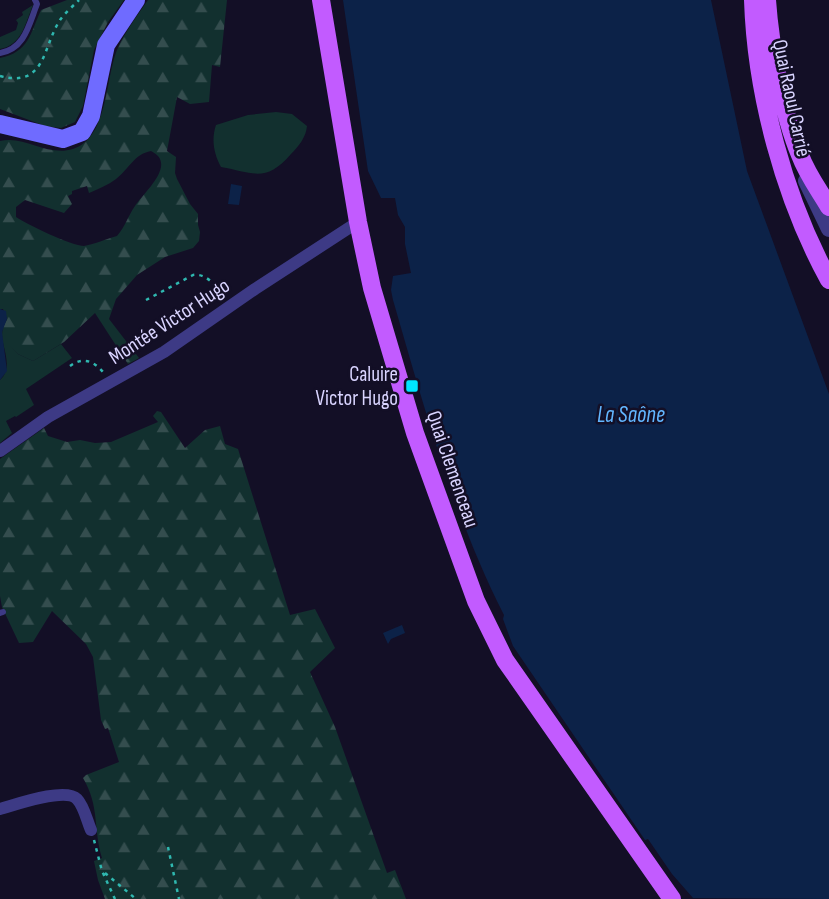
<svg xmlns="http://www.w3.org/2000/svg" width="829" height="899" viewBox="0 0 829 899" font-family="'Sofia Sans Condensed',sans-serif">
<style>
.green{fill:#12302f}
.forest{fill:url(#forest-firs);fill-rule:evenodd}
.water{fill:#0c2248}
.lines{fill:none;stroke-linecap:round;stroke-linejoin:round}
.path{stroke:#2fb8b0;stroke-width:2.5;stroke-dasharray:3.5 5;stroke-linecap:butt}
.service{stroke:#3d3a85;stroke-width:6}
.minor{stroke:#3d3a85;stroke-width:12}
.tertiary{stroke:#3d3a85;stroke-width:16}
.secondary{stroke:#6f6bff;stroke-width:18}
.primary{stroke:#c25bff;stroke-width:18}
.poi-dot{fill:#00e5ff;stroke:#130f26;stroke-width:2.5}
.labels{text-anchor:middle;stroke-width:5;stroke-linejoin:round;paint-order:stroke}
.street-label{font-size:21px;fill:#d9d4ff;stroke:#130f26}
.poi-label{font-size:21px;fill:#d9d4ff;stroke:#130f26;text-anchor:end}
.water-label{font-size:23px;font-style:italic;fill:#62b6ff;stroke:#130f26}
</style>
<defs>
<pattern id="forest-firs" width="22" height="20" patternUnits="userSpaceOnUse" patternTransform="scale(1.75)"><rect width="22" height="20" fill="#12302f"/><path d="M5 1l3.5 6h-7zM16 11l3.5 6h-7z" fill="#344d4e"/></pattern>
</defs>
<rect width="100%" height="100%" fill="#130f26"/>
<path class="green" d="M 33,5 C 25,24 22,45 0,49 L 0,37 L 16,30 L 18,23 L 16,20 L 23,15 L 22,12 Z
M 276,112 L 292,114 L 307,126 C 306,137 299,146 291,154 C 266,183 254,173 221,167 C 214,154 211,140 216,125 L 248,115 Z
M 3,343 L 8,343 L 18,354 L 33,361 L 61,344 L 72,358 L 26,389 L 34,405 L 16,417 L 15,416 L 6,421 L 12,433 L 0,443 L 0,380 C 11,370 6,356 3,343 Z"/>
<path class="forest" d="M 67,0 L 124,0 L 108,22 L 94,50 L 83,106 L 75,122 L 61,128 L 45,126 L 0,109 L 0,58 C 29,52 30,34 41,10 Z
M 148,0 L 227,0 L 220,67 L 212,65 L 209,102 L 190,104 L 177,97 L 167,151 L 176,157 L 175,173 L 177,179 L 190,204 L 198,214 L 198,225 L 200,232 L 199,241 L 193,248 L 165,257 L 137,275 L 116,299 L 109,319 L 139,358 L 128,364 L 95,313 L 64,342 L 33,361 L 18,354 L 8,344 L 3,343 C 1,334 2,327 7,319 L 3,309 L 0,309 L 0,141 C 25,135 47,157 73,149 C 108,138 105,80 117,50 C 125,32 137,16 148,0 ZM 151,151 C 178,164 144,192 135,206 C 128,216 125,227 117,236 C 109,238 92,245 84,246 C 72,246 26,224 16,217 L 16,207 L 25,200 L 64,213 L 72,204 L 68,196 L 72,194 L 72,191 L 87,186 L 89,193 C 98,189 108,185 116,179 C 129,169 134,154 151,151 Z
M 157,411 L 161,412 L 185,448 L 205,430 L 220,426 L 225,444 L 238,449 L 290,615 L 315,609 L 335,648 L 310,672 L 335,727 L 387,873 L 395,870 L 406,899 L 105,899 L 98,880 L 94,861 L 102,858 C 93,828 100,807 83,778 L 86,775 L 119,762 L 108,728 L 105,729 L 101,720 L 93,657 L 86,644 L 52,611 L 33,642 L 19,643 L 2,607 L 0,596 L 0,459 L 44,428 L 48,436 L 67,442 L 80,440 L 95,443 L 111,442 L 158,422 L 153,416 Z"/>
<path class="water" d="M 343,0 L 711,0 L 747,171 L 829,394 L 829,899 L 693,898 L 672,874 L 648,839 L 645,840 L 513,646 L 503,619 L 504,615 C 454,517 424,407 393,300 L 391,290 L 393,276 L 411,273 L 405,244 L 405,227 L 398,215 L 395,198 L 381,198 L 368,171 Z
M 231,184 L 242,186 L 239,205 L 228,204 Z
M 0,309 L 6,311 L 7,319 L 2,332 L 7,371 L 0,380 Z
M 402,625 L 405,633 L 391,639 L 388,644 L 383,633 Z"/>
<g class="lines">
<path class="path" d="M 0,76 C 46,88 42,48 60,20 C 65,13 73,6 79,0
M 146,300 L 193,275 C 207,273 215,286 223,295
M 70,366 C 82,357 93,360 103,372
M 94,840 L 102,871 L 115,899
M 168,847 L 179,899
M 105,873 L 136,899"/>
<path class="service" d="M 0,53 C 25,49 29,24 37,4 L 35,0
M 0,613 L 3,612"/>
<path class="minor" d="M 0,451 L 48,417 L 164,352 L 255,289 L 358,222
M 0,809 C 15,805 65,787 77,799 C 84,806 87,821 91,830"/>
<path class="tertiary" d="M 806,181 L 829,229"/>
<path class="secondary" d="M 0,124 L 63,139 L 82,132 L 91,116 L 106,45 L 136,0"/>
<path class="primary" d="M 321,0 L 358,222 L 372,288 L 415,433 L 476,601 L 505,660 L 672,899
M 753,0 C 756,93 784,198 829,280
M 767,0 C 770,44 783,115 800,155 C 807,174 819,190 829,207"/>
</g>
<rect class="poi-dot" x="405" y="379" width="14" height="14" rx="3.5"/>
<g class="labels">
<g class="street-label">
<text transform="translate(792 98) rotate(78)" y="7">Quai Raoul Carrié</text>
<text transform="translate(169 321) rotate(-33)" y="7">Montée Victor Hugo</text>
<text transform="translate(453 469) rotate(71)" y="7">Quai Clemenceau</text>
</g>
<g class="poi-label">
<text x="398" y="381">Caluire<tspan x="398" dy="24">Victor Hugo</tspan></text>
</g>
<g class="water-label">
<text x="631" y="422">La Saône</text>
</g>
</g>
</svg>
